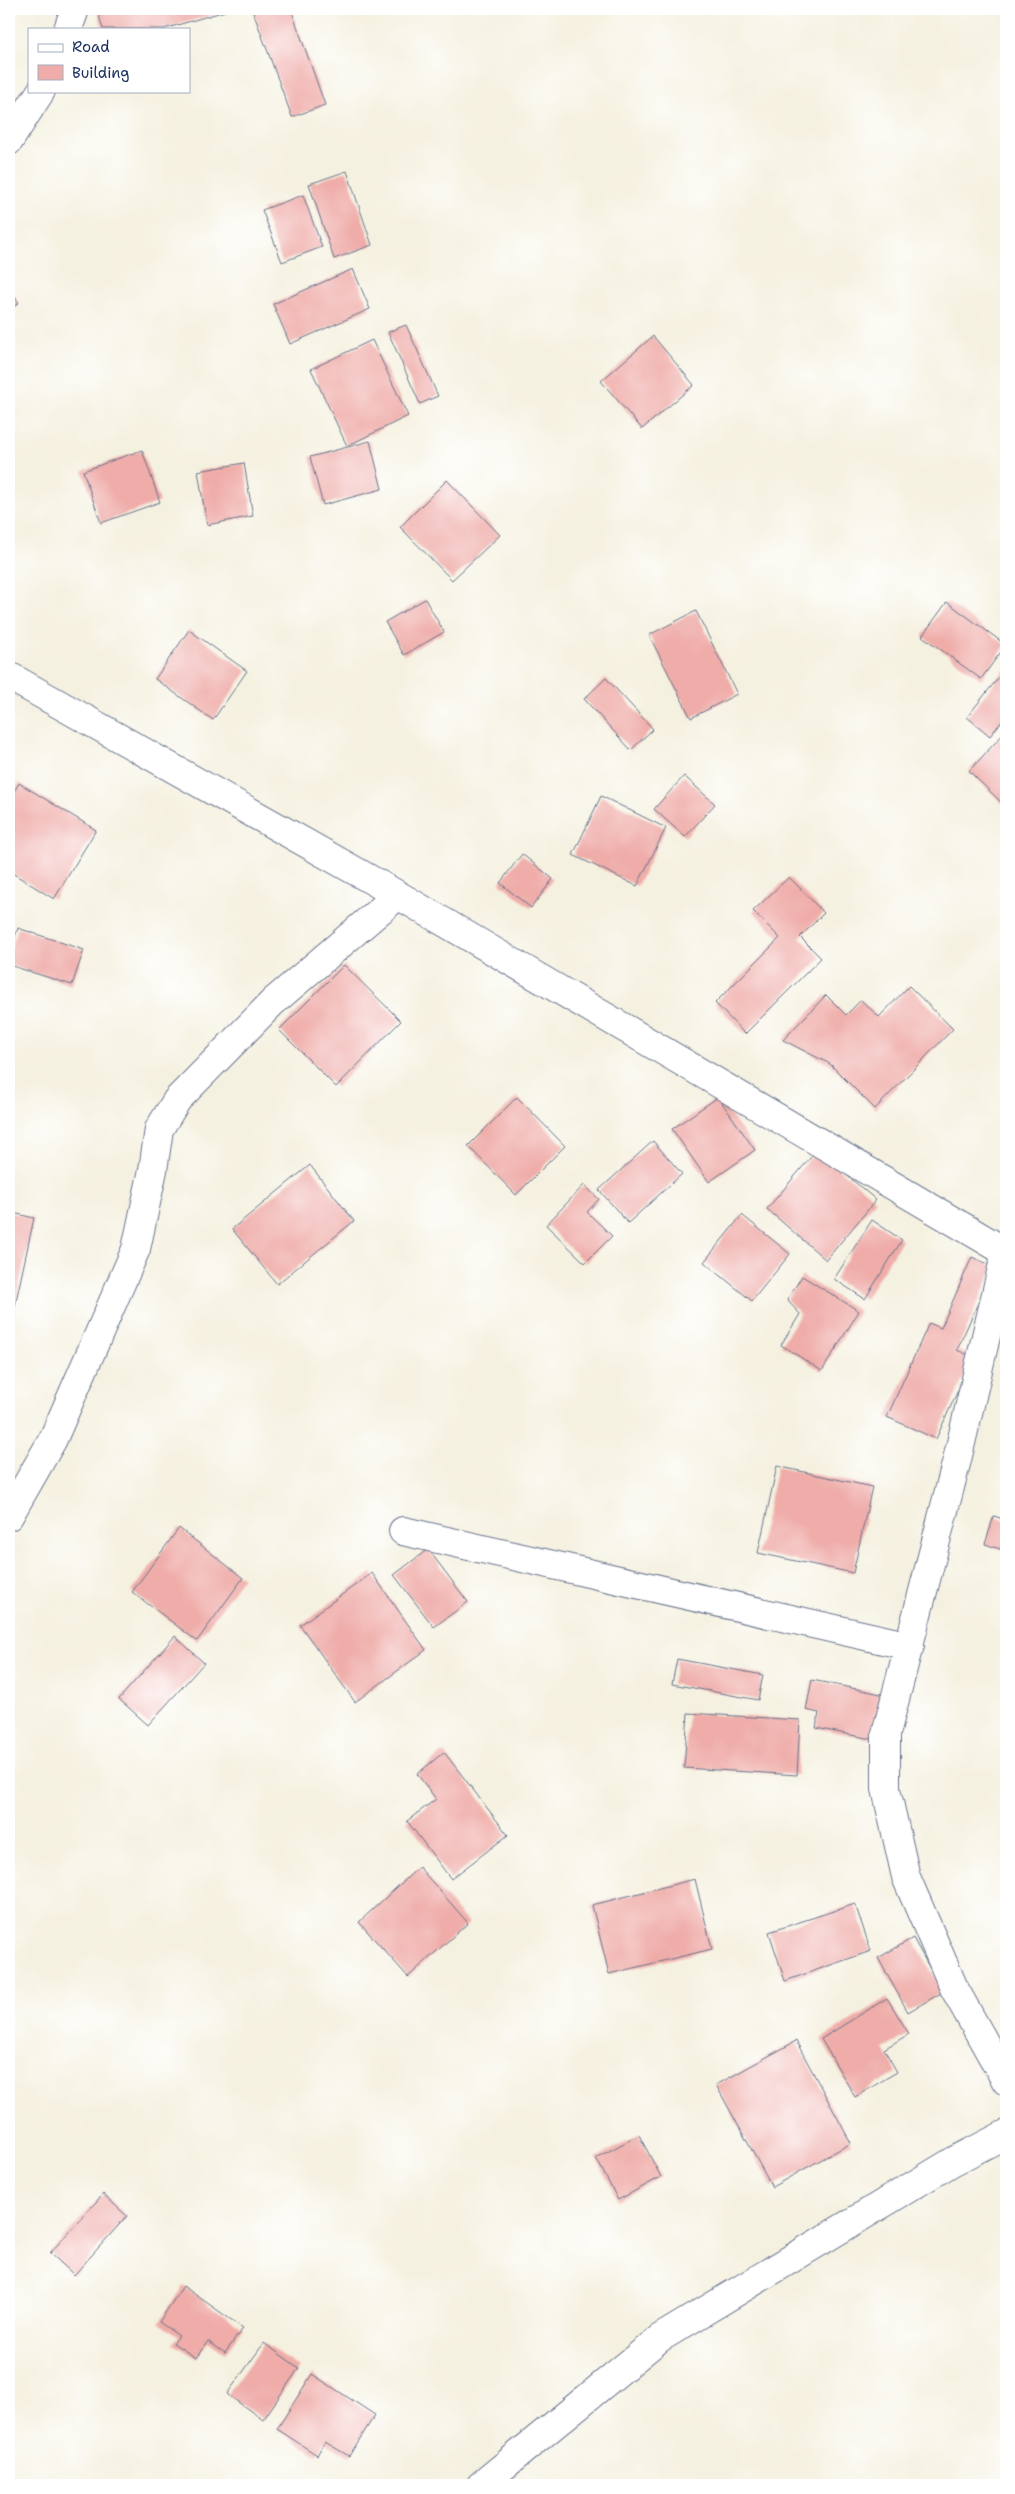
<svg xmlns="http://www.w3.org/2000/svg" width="1015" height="2494" viewBox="0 0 1015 2494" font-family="'Shantell Sans',sans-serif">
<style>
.building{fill:#efaca8}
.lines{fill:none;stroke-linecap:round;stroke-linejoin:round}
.minor-casing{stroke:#67738c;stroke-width:30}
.minor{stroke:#fff;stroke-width:28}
</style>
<rect width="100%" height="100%" fill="#fff"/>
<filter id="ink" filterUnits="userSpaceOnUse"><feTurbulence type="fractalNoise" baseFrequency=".02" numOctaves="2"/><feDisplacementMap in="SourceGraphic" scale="10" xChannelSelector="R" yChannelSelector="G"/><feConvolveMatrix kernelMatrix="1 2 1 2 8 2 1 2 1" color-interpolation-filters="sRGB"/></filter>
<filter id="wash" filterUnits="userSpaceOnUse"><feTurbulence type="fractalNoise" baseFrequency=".0096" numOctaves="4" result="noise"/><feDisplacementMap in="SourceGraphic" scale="20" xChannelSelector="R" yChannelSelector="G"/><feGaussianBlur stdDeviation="1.12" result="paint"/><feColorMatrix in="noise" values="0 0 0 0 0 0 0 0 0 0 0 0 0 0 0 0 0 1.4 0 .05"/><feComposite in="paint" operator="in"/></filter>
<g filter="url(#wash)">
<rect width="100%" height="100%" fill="#f5f1e0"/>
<g id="blocks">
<path class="building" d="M 97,9 L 232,9 L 164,29 L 103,29 Z
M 252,9 L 291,9 L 325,105 L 292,117 Z
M 347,171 L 372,245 L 334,259 L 309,184 Z
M 303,195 L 322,247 L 282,262 L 262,210 Z
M 353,269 L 370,309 L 290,344 L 273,304 Z
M 9,289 L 19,303 L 9,311 Z
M 406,325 L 438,396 L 420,404 L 388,332 Z
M 653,336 L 694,385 L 642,429 L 601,381 Z
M 372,340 L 408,416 L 347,446 L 311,369 Z
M 370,441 L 382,489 L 323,505 L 310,457 Z
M 142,450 L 160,502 L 101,523 L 83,471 Z
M 244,463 L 253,516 L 207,525 L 198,471 Z
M 447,480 L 500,535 L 452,580 L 400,527 Z
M 425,599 L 444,632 L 404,655 L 385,622 Z
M 947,602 L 1006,645 L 981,679 L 922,636 Z
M 696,611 L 737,694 L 691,718 L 649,635 Z
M 189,630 L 247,671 L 213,720 L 155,679 Z
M 1006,668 L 1006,716 L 990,736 L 967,717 Z
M 606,678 L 653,729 L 631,750 L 584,699 Z
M 1006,731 L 1006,807 L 969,771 Z
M 684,776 L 715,804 L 685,837 L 654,809 Z
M 19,783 L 96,830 L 54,899 L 9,871 L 9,800 Z
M 601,796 L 666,828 L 637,886 L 573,855 Z
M 522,854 L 553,879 L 531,908 L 500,883 Z
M 789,877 L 824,913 L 800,937 L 821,958 L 745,1034 L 715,1003 L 780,938 L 753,911 Z
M 18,928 L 84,950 L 72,985 L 9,965 L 9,954 Z
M 344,965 L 401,1021 L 336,1087 L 279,1030 Z
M 909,986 L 953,1029 L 875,1109 L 830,1064 L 783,1040 L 826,995 L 846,1015 L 861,1000 L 879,1017 Z
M 517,1097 L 565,1146 L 516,1195 L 468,1146 Z
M 718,1097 L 755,1150 L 709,1182 L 672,1129 Z
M 653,1141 L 682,1174 L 628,1223 L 599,1190 Z
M 817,1150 L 876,1200 L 826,1260 L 767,1209 Z
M 310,1165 L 354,1221 L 277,1284 L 232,1229 Z
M 584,1185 L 599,1199 L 587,1212 L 612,1236 L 585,1263 L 546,1225 Z
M 9,1212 L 34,1218 L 13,1315 L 9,1315 Z
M 742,1215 L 790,1254 L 752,1301 L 704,1262 Z
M 872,1220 L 902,1240 L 865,1299 L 834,1279 Z
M 972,1257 L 994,1267 L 957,1350 L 973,1357 L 936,1439 L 887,1417 L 929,1323 L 941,1328 Z
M 802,1276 L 859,1311 L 822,1371 L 781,1345 L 800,1314 L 787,1300 Z
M 777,1466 L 872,1487 L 853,1573 L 758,1553 Z
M 994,1516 L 1006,1520 L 1006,1551 L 985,1544 Z
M 179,1528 L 243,1578 L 197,1641 L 132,1592 Z
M 428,1549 L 468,1602 L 434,1627 L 394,1575 Z
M 372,1573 L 426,1650 L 355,1702 L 300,1625 Z
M 175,1636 L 204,1663 L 148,1725 L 119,1699 Z
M 677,1659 L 763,1675 L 758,1700 L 672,1684 Z
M 812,1680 L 886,1695 L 876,1740 L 816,1728 L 819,1713 L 806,1710 Z
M 688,1713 L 800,1720 L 797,1775 L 684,1768 Z
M 444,1752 L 508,1835 L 451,1879 L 407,1821 L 436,1799 L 417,1774 Z
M 419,1867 L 468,1923 L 408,1977 L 359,1922 Z
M 695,1879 L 712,1949 L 609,1974 L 592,1905 Z
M 855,1904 L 871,1951 L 785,1981 L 769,1932 Z
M 913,1938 L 943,1992 L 908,2012 L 878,1958 Z
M 887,1998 L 909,2034 L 884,2049 L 897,2072 L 855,2097 L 821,2039 Z
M 796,2041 L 851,2143 L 772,2187 L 716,2085 Z
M 639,2135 L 661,2177 L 618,2200 L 596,2158 Z
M 103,2194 L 127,2216 L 74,2275 L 50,2253 Z
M 183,2286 L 243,2328 L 225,2353 L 208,2341 L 196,2358 L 173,2343 L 179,2336 L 159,2322 Z
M 264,2343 L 299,2368 L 263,2420 L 227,2394 Z
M 312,2374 L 375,2415 L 349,2456 L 325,2442 L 317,2455 L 277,2429 Z"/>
</g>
</g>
<g filter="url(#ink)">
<use href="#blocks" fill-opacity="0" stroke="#67738c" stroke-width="1"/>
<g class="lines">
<g class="minor-casing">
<path id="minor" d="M 68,29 L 75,9
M 9,141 L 41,91
M 9,676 L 398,895 L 1006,1252
M 1006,1251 L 957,1460 L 886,1734 L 886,1789 L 906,1877 L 954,1988 L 1006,2081
M 9,1516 L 53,1439 L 136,1249 L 153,1170 L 159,1129 L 177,1100 L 273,1002 L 398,895
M 403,1531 L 910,1646
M 481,2485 L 660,2338 L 952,2162 L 1006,2134"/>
</g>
<use href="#minor" class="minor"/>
</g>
</g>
<rect width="1015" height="2494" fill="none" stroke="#fff" stroke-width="30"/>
<rect x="28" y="28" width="162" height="65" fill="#ffffff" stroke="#a4acbf"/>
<rect x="38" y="44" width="25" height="8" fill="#ffffff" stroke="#a4acbf"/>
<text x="72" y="52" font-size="15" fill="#1b2f5e">Road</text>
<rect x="38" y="65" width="25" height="15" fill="#efaca8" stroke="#a4acbf"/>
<text x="72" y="78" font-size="15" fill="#1b2f5e">Building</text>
</svg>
